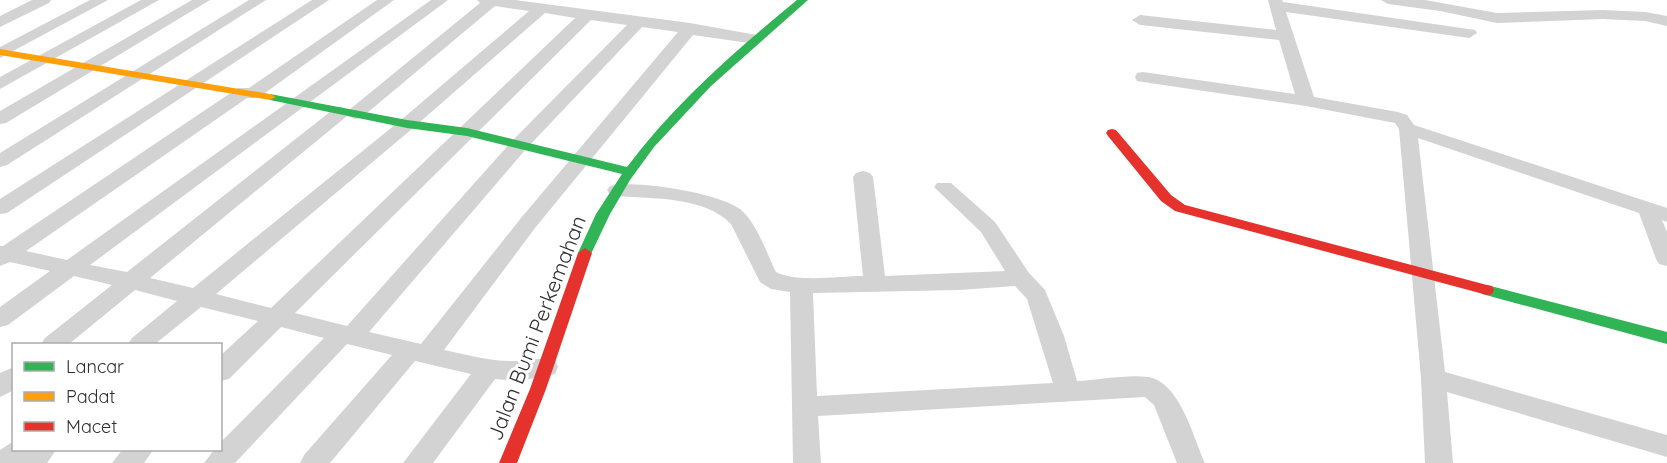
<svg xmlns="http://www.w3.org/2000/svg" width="1667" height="463" viewBox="0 0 1667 463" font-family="Quicksand,sans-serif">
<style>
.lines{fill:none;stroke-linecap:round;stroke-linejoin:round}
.street{fill:#d3d3d3;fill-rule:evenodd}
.fast{fill:#30b455;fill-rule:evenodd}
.slow{fill:#ff9f0a;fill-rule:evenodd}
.jam{fill:#e5322d;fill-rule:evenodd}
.labels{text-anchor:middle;stroke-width:6;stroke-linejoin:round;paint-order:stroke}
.street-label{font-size:21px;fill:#2e2e2e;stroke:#fff}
</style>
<rect width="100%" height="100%" fill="#fff"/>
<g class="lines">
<path class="street" d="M 32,0 L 51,0 L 49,3 L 0,27 L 0,16 Z
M 90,0 L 108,0 L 0,58 L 0,47 Z
M 141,0 L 159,0 L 0,89 L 0,77 Z
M 192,0 L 210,0 L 6,123 L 0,124 L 0,111 Z
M 249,0 L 266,0 L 7,165 L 0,167 L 0,153 Z
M 312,0 L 329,0 L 7,213 L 0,214 L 0,199 Z
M 377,0 L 394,0 L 258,98 L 247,98 L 26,251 L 67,260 L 431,0 L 448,0 L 90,265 L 127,272 L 335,108 L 341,107 L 349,110 L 480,3 L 477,0 L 515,0 L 690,23 L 762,36 L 764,39 L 756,44 L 693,35 L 535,228 L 444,350 C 468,355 492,362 518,361 C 531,361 542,356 555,360 L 558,367 L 555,374 L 519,381 L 495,379 L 433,463 L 403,463 L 471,374 L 415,361 L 330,463 L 300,463 L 304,455 L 392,355 L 347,344 L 235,463 L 204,463 L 214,450 L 220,450 L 220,443 L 324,338 L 281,327 L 229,379 L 220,381 L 220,356 L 258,321 L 201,307 L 155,344 L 128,344 L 132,338 L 177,301 L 135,290 L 69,344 L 41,344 L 45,338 L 112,285 L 74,276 L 8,325 L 0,327 L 0,307 L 50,271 L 10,262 L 0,266 L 0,246 L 3,246 L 238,88 L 249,88 ZM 495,6 L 529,11 L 401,120 L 193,288 L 150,278 L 347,116 L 355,119 L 361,118 ZM 545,13 L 575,18 L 271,308 L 216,294 L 413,128 ZM 591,20 L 627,25 L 512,141 L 347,326 L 295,313 ZM 642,27 L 678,32 L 521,218 L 421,344 L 369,332 L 526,149 Z
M 1268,0 L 1282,0 L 1283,2 L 1475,30 L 1477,33 L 1469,38 L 1286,12 L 1314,97 L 1398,112 L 1407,115 L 1414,125 L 1667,208 L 1667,222 L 1662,220 L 1667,232 L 1667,266 L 1659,264 L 1656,259 L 1639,213 L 1418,138 L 1445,372 L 1667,435 L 1667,457 L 1447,392 L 1453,463 L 1425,463 L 1421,378 L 1399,129 L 1395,123 L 1306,106 L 1143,82 L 1137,81 L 1135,77 L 1137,73 L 1143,72 L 1295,94 L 1279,40 L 1140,25 L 1132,20 L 1140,15 L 1276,30 Z
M 1381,0 L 1425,0 L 1497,13 L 1603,10 L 1645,12 L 1667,16 L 1667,26 L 1645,21 L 1603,19 L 1497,23 L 1440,11 L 1388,4 Z
M 863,171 L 870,173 L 873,177 L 885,276 L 1005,271 L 981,232 L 934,187 L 937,183 L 951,183 L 995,222 L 1029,273 L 1045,290 L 1064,336 L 1077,381 C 1098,380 1128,374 1148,377 C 1180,382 1193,437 1205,463 L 1177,463 L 1154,405 L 1145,397 L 818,416 L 821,463 L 793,463 L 790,292 L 771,289 L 760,282 L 731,224 C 704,196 653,199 617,196 L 610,194 L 607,190 L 610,186 C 635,179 719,193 740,209 C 757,223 766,252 776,272 C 797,283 840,276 863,276 L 853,177 L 856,173 ZM 1015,286 L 1027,299 L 1053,383 L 817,396 L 813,293 L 959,290 Z
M 14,367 L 14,390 L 0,397 L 0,373 Z
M 14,441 L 14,450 L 56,450 L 47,463 L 0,463 L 0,450 Z
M 122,450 L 153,450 L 144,463 L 112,463 Z"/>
<path class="fast" d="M 797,0 L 808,0 L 711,86 L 654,147 L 630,180 L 610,214 L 590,256 L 585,258 L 578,253 L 596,214 L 622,174 L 467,136 L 407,128 L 270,100 L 264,97 L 270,94 L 407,120 L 467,128 L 627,167 C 675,103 735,51 797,0 Z
M 1487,285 L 1667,332 L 1667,344 L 1482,294 L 1480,290 L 1482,286 Z"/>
<path class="slow" d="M 0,49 L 270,94 L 276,97 L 270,100 L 0,55 Z"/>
<path class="jam" d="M 1112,129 L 1116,130 L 1171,195 L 1185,205 L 1487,285 L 1492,286 L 1494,290 L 1492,294 L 1487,295 L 1175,211 L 1161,201 L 1108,136 L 1106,133 L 1108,130 Z
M 585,248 L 592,253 L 546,389 L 517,463 L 499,463 L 530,389 L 578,253 Z"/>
</g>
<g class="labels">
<g class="street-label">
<text transform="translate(537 328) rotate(-69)" y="7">Jalan Bumi Perkemahan</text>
</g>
</g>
<rect x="12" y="343" width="210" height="108" fill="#ffffff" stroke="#ababab" stroke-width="1.5"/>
<rect x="24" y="362" width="30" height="9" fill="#30b455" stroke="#ababab" stroke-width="1.5"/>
<text x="66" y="373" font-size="18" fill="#2e2e2e">Lancar</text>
<rect x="24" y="392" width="30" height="9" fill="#ff9f0a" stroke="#ababab" stroke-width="1.5"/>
<text x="66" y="403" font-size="18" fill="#2e2e2e">Padat</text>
<rect x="24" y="422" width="30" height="9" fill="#e5322d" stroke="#ababab" stroke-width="1.5"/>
<text x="66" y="433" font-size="18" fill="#2e2e2e">Macet</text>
</svg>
